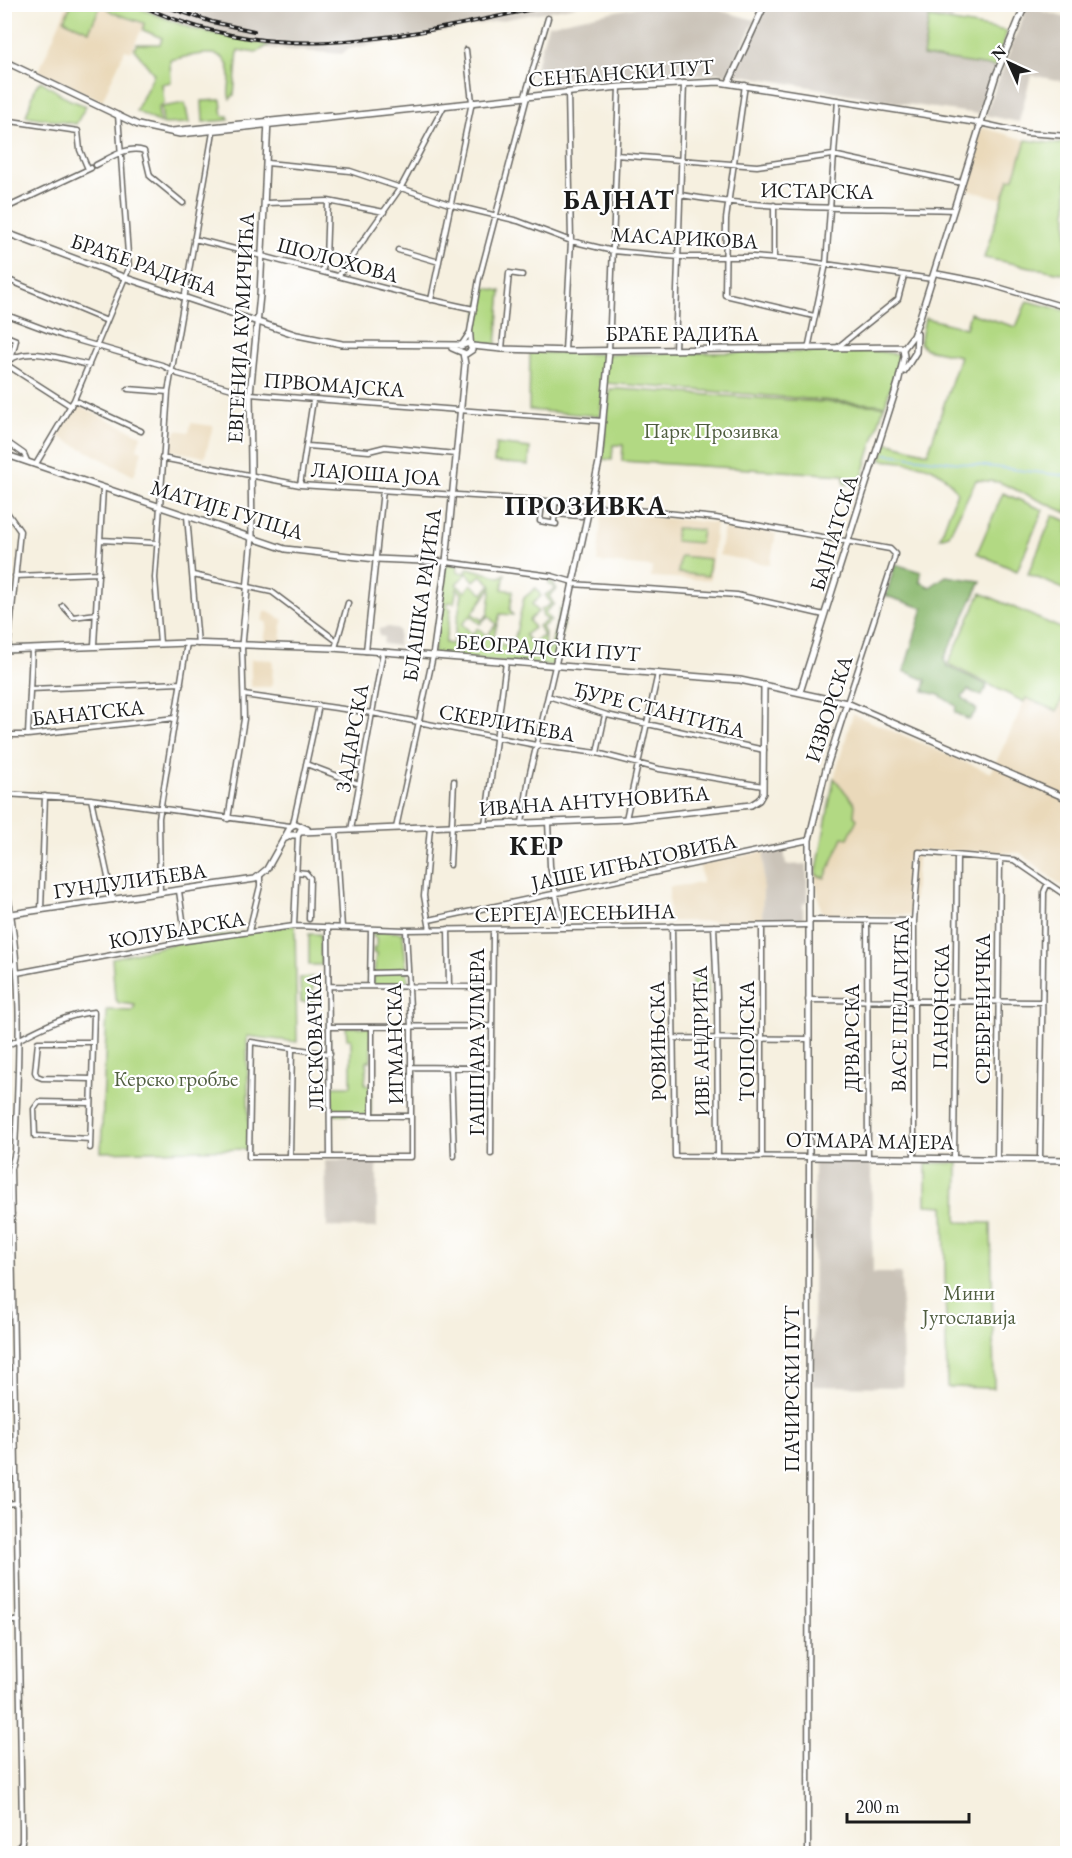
<svg xmlns="http://www.w3.org/2000/svg" width="1072" height="1858" viewBox="0 0 1072 1858" font-family="'EB Garamond',serif">
<style>
.built{fill:#ead9ba}
.industrial{fill:#cac3b8}
.green{fill:#b2d983;stroke:#677a50;stroke-width:1.5;fill-rule:evenodd}
.forest{fill:#8db971;stroke:#546a46;stroke-width:1.5}
.lines{fill:none;stroke-linecap:round;stroke-linejoin:round}
.stream{stroke:#89b8f4;stroke-width:1.5}
.street-casing{stroke:#686661;stroke-width:7}
.secondary-casing{stroke:#686661;stroke-width:8}
.street{stroke:#fff;stroke-width:4}
.secondary{stroke:#fff;stroke-width:5}
.rail-casing{stroke:#1c1c1c;stroke-width:4}
.rail{stroke:#fff;stroke-width:1.5;stroke-dasharray:4.5;stroke-linecap:butt}
.labels{text-anchor:middle;stroke-width:4.5;stroke-linejoin:round;paint-order:stroke}
.street-label{font-size:21px;fill:#1c1c1c;stroke:#fff}
.park-label{font-size:21px;fill:#505e40;stroke:#fff}
.district-label{font-size:27px;font-weight:bold;letter-spacing:1.5px;fill:#1c1c1c;stroke:#fff}
</style>
<rect width="100%" height="100%" fill="#fff"/>
<filter id="ink" filterUnits="userSpaceOnUse"><feTurbulence type="fractalNoise" baseFrequency=".0167" numOctaves="2"/><feDisplacementMap in="SourceGraphic" scale="12" xChannelSelector="R" yChannelSelector="G"/><feConvolveMatrix kernelMatrix="1 2 1 2 8 2 1 2 1" color-interpolation-filters="sRGB"/></filter>
<filter id="wash" filterUnits="userSpaceOnUse"><feTurbulence type="fractalNoise" baseFrequency=".008" numOctaves="4" result="noise"/><feDisplacementMap in="SourceGraphic" scale="24" xChannelSelector="R" yChannelSelector="G"/><feGaussianBlur stdDeviation="1.35" result="paint"/><feColorMatrix in="noise" values="0 0 0 0 0 0 0 0 0 0 0 0 0 0 0 0 0 1.4 0 .05"/><feComposite in="paint" operator="in"/></filter>
<g filter="url(#wash)">
<rect width="100%" height="100%" fill="#f6f0e0"/>
<path class="built" d="M 67,5 L 102,5 L 112,14 L 144,24 L 131,52 L 125,50 L 102,101 L 39,71 Z
M 981,127 L 1026,140 L 1014,178 L 1009,179 L 1003,199 L 964,189 Z
M 76,404 L 141,435 L 137,449 L 142,451 L 134,476 L 58,436 Z
M 191,423 L 213,426 L 205,457 L 169,450 L 176,430 L 189,432 Z
M 602,512 L 716,523 L 710,580 L 651,577 L 652,567 L 597,562 Z
M 725,523 L 776,533 L 770,565 L 719,555 Z
M 266,611 L 284,620 L 281,628 L 282,642 L 264,642 L 267,623 L 262,620 Z
M 251,659 L 273,660 L 272,687 L 251,687 Z
M 1067,687 L 1067,890 L 1020,853 L 918,850 L 912,915 L 825,915 L 821,910 L 815,880 L 834,778 L 853,714 L 991,773 L 1026,698 L 1057,711 Z
M 764,851 L 762,922 L 669,921 L 669,887 L 702,883 L 700,865 Z"/>
<path class="industrial" d="M 650,4 L 699,5 L 755,20 L 727,75 L 718,73 L 550,90 L 550,85 L 532,79 L 548,25 Z
M 768,4 L 955,5 L 952,22 L 929,18 L 923,56 L 995,67 L 979,114 L 906,104 L 736,74 Z
M 127,5 L 581,5 L 348,49 L 342,54 L 267,48 L 173,26 Z
M 1027,7 L 1067,18 L 1067,82 L 1031,75 L 1019,122 L 985,115 Z
M 389,627 L 399,630 L 398,646 L 383,644 L 384,637 L 379,636 L 379,629 Z
M 776,847 L 776,850 L 784,848 L 786,865 L 807,864 L 807,901 L 803,904 L 803,918 L 762,922 L 764,851 Z
M 814,1158 L 871,1159 L 873,1273 L 901,1273 L 903,1387 L 813,1386 Z
M 377,1159 L 377,1228 L 327,1227 L 325,1160 Z"/>
<path class="green" d="M 71,5 L 101,5 L 89,31 L 64,20 Z
M 103,5 L 131,5 L 193,29 L 269,45 L 256,53 L 238,50 L 234,95 L 230,99 C 227,93 230,86 230,78 C 229,41 195,56 170,60 L 171,82 L 162,84 L 164,103 L 158,108 L 160,123 L 136,111 L 154,74 L 134,49 L 137,44 L 160,44 L 162,38 L 143,30 L 144,23 L 113,13 Z
M 929,18 L 1007,31 L 995,67 L 923,56 Z
M 41,81 L 68,99 L 86,106 L 76,124 L 26,116 L 36,86 Z
M 221,100 L 223,116 L 228,116 L 229,120 L 203,122 L 202,101 Z
M 185,103 L 189,123 L 163,124 L 161,107 Z
M 1026,140 L 1058,144 L 1067,142 L 1067,274 L 984,258 L 1009,179 L 1014,178 Z
M 482,287 L 501,291 L 496,345 L 474,342 Z
M 1027,301 L 1067,311 L 1067,513 L 999,482 L 976,480 L 949,535 L 940,538 L 957,492 C 937,460 915,464 881,460 L 886,442 L 928,453 L 960,356 L 926,349 L 920,343 L 925,318 L 966,328 L 970,313 L 1016,327 Z
M 878,351 L 901,355 L 885,405 L 604,383 L 600,416 L 529,410 L 530,352 L 604,354 Z
M 610,389 L 619,389 L 884,406 L 860,484 L 844,484 L 844,475 L 622,461 L 623,445 L 613,445 L 612,460 L 602,459 Z
M 496,444 L 530,448 L 529,465 L 494,462 Z
M 1003,493 L 1043,510 L 1017,571 L 977,553 Z
M 1053,515 L 1067,521 L 1066,590 L 1028,574 Z
M 676,528 L 702,530 L 700,543 L 675,541 Z
M 680,556 L 710,559 L 708,576 L 678,573 Z
M 446,562 L 457,564 L 458,572 L 465,573 L 468,568 L 500,577 L 505,574 L 502,589 L 513,591 L 510,610 L 513,615 L 500,614 L 492,643 L 513,646 L 524,598 L 536,588 L 541,596 L 532,604 L 538,612 L 529,620 L 534,628 L 525,635 L 531,643 L 544,636 L 538,626 L 548,620 L 543,617 L 541,610 L 551,604 L 545,595 L 555,589 L 549,584 L 549,578 L 557,589 L 549,596 L 554,604 L 545,612 L 551,621 L 542,627 L 545,633 L 544,649 L 550,650 L 560,608 L 567,607 L 555,666 L 433,656 ZM 467,573 L 474,581 L 481,575 L 491,584 L 483,594 L 471,584 L 465,592 L 456,584 ZM 492,586 L 488,614 L 482,620 L 472,614 ZM 457,588 L 462,594 L 453,644 L 445,643 L 451,609 L 447,606 L 448,602 L 454,603 ZM 470,616 L 480,624 L 488,616 L 496,624 L 487,636 L 478,628 L 472,634 L 462,624 Z
M 981,593 L 1067,631 L 1067,687 L 1057,711 L 1026,698 L 1024,702 L 948,664 Z
M 834,778 L 855,804 L 854,816 L 857,819 L 848,838 L 843,837 L 825,878 L 816,875 Z
M 295,925 L 297,1042 L 247,1036 L 249,1149 L 101,1152 L 107,1010 L 133,1011 L 135,1005 L 119,1003 L 115,999 L 112,958 L 190,940 Z
M 373,930 L 405,933 L 403,935 L 408,981 L 406,986 L 373,985 L 376,953 L 373,953 L 373,948 L 376,948 L 376,938 L 373,937 Z
M 309,934 L 320,934 L 322,965 L 309,965 Z
M 692,975 L 707,975 L 708,994 L 692,994 Z
M 313,977 L 313,1002 L 301,1002 L 300,978 Z
M 346,1027 L 371,1027 L 371,1061 L 367,1061 L 365,1084 L 371,1087 L 371,1115 L 332,1115 L 332,1086 L 351,1086 L 351,1039 L 347,1039 Z
M 926,1163 L 958,1163 L 957,1222 L 991,1223 L 994,1388 L 947,1387 L 944,1206 L 926,1205 Z"/>
<path class="forest" d="M 895,564 L 921,572 L 920,582 L 930,587 L 946,576 L 981,581 L 944,659 L 947,666 L 987,685 L 982,696 L 968,690 L 962,697 L 977,710 L 969,720 L 955,712 L 956,706 L 939,695 L 924,691 L 926,680 L 904,671 L 923,608 L 886,596 Z"/>
<g class="lines">
<path class="stream" d="M 886,454 L 1068,476"/>
</g>
</g>
<g filter="url(#ink)">
<g class="lines">
<g class="street-casing">
<path id="street" d="M 745,85 L 726,219 L 725,295 L 814,316
M 525,96 L 548,18
M 4,120 L 78,131 L 80,150 L 88,169
M 980,123 L 1026,133 L 1068,136
M 616,155 L 757,166 L 833,155 L 962,183
M 267,163 L 350,171 L 452,205 L 518,221 L 571,241 L 613,251 L 679,257 L 753,257 L 804,261 L 932,279
M 96,165 C 110,158 128,145 144,151 L 150,176 L 183,203
M 681,195 C 771,211 862,207 953,210
M 266,203 L 328,201 L 384,212
M 4,209 L 91,168
M 194,239 C 288,261 379,290 474,309
M 398,250 L 439,262
M 774,258 L 774,205
M 322,271 L 326,260 L 328,201
M 934,273 L 981,282 L 1068,308
M 339,275 L 401,187 L 444,106
M 4,278 L 107,321
M 431,300 L 472,102 L 466,50
M 4,314 L 63,336 L 162,365 L 178,374 L 250,394 L 602,421
M 4,335 L 16,340 L 12,356
M 462,344 L 470,332
M 471,344 L 470,331 L 479,279 L 527,97
M 838,347 L 898,299 L 904,276
M 502,349 L 509,273 L 522,275
M 808,349 L 826,264 L 838,100
M 675,350 L 684,83
M 565,351 L 571,241 L 568,92
M 609,351 L 619,87
M 4,363 L 71,406
M 5,363 C 27,344 63,360 89,365
M 128,389 L 168,392
M 74,400 L 141,431
M 4,440 L 24,454 L 27,461
M 308,446 L 369,451 L 385,447 L 455,454
M 162,458 L 300,485 L 536,500 L 716,518 L 890,549 L 895,554 L 894,559 L 847,703
M 36,464 L 74,400 L 129,268 L 118,115
M 300,485 L 313,400
M 542,504 L 540,521 L 556,524
M 4,508 L 20,531 L 8,649
M 554,514 L 581,516
M 187,516 L 198,644
M 554,522 L 555,505
M 101,540 L 158,543
M 446,562 L 552,576 L 573,582
M 193,575 L 272,592 L 337,641
M 15,576 L 99,573
M 572,584 L 737,595 L 824,615
M 63,606 L 73,617 L 97,614
M 160,643 L 155,578 L 168,392 L 213,132
M 94,645 L 103,488
M 335,648 L 348,603
M 366,651 L 383,490
M 30,689 L 181,683
M 244,695 L 372,713 L 536,745 L 597,753 L 659,769 L 763,786
M 548,696 L 607,715 L 764,750
M 4,735 L 28,735 L 175,718
M 28,735 L 32,649
M 597,753 L 605,715
M 306,764 L 359,784
M 4,794 L 90,799 L 290,826
M 91,799 L 113,900
M 228,819 L 244,719 L 242,645
M 626,819 L 658,673
M 548,822 L 550,866 L 563,928
M 522,823 L 529,777 L 555,666
M 293,824 L 319,705
M 485,825 L 506,662
M 396,828 L 433,656
M 351,830 L 383,652
M 336,831 L 342,928
M 450,865 L 454,781
M 296,872 L 306,873 L 310,878 L 309,919
M 4,875 C 24,966 19,1059 15,1151 L 11,1169 L 22,1829 L 22,1842 L 17,1850 L 10,1851 L 4,1844
M 179,891 L 186,941
M 160,893 L 159,818 L 187,643
M 41,910 L 45,796
M 429,920 L 809,840
M 809,920 L 914,921
M 867,920 L 868,1157
M 294,926 L 298,835
M 672,926 L 675,1156 L 809,1157 L 808,1854
M 714,926 L 717,996 L 718,1156
M 762,926 L 762,1156
M 328,927 L 330,1157
M 448,929 L 449,986
M 430,930 L 424,896 L 430,827
M 249,931 L 260,886 L 260,876
M 17,973 L 186,941 L 294,926 L 406,930 L 808,925
M 370,973 L 405,972
M 4,975 L 16,962
M 330,986 L 492,987
M 370,986 L 371,929
M 808,1000 L 1040,1002
M 330,1027 L 492,1026
M 372,1027 L 372,1116
M 673,1038 L 808,1039
M 4,1047 C 34,1032 61,1015 94,1012 L 90,1148
M 330,1054 L 251,1042 L 249,1157 L 411,1157 L 411,1027 L 406,930
M 412,1067 L 492,1068
M 451,1067 L 454,1156
M 92,1079 L 42,1078 L 37,1076 L 35,1072 L 38,1042 L 93,1042
M 331,1115 L 411,1116
M 90,1139 L 35,1136 L 34,1109 L 39,1102 L 91,1103
M 491,1154 L 493,929
M 290,1156 L 292,1048
M 914,1158 L 914,921 L 919,852 L 1014,860 L 1068,897
M 954,1158 L 957,856
M 997,1159 L 1000,859
M 1040,1159 L 1044,892 L 1048,883
M 4,1214 L 12,1214
M 4,1386 L 14,1386
M 4,1504 L 17,1503
M 4,1621 L 19,1621"/>
</g>
<g class="secondary-casing">
<path id="secondary" d="M 4,61 L 138,125 L 180,134 L 619,87 L 719,82 L 980,123
M 729,82 L 765,4
M 172,131 L 330,115
M 4,232 L 126,278 L 297,335 L 342,344 L 461,345
M 472,346 L 502,349 L 573,351 L 904,347
M 452,348 L 466,354 L 472,350 L 469,343 L 461,346
M 904,371 L 916,352 L 917,334
M 4,454 L 285,549 L 376,559 L 446,562
M 242,645 L 252,536 L 250,394 L 260,295 L 268,120
M 4,650 L 187,643 L 332,648 L 740,680 L 847,703 L 1068,799
M 433,656 L 446,562 L 465,364 L 463,353
M 555,666 L 599,462 L 609,351
M 800,692 L 898,383 L 904,356 L 903,349 L 913,336 L 920,317 L 996,75 L 1023,10
M 847,703 L 826,769 L 809,840 L 809,1157 L 1068,1160
M 301,832 L 626,819 L 751,805 L 759,800 L 763,793 L 764,685
M 286,838 L 291,835 L 298,835 L 301,829
M 4,915 L 255,879 L 267,869 L 291,826 L 296,824 L 307,829"/>
</g>
<use href="#street" class="street"/>
<use href="#secondary" class="secondary"/>
<g class="rail-casing">
<path id="rail" d="M 138,4 C 282,73 410,34 557,4
M 159,4 L 212,22 L 254,31"/>
</g>
<use href="#rail" class="rail"/>
</g>
</g>
<g class="labels">
<g class="street-label">
<text transform="translate(621 73) rotate(-4)" y="7">СЕНЋАНСКИ ПУТ</text>
<text transform="translate(817 191) rotate(1)" y="7">ИСТАРСКА</text>
<text transform="translate(685 238) rotate(3)" y="7">МАСАРИКОВА</text>
<text transform="translate(338 260) rotate(15)" y="7">ШОЛОХОВА</text>
<text transform="translate(144 265) rotate(19)" y="7">БРАЋЕ РАДИЋА</text>
<text transform="translate(241 328) rotate(-87)" y="7">ЕВГЕНИЈА КУМИЧИЋА</text>
<text x="682" y="341">БРАЋЕ РАДИЋА</text>
<text transform="translate(334 385) rotate(4)" y="7">ПРВОМАЈСКА</text>
<text transform="translate(376 474) rotate(4)" y="7">ЛАЈОША ЈОА</text>
<text transform="translate(227 510) rotate(17)" y="7">МАТИЈЕ ГУПЦА</text>
<text transform="translate(834 533) rotate(-73)" y="7">БАЈНАТСКА</text>
<text transform="translate(422 595) rotate(-82)" y="7">БЛАШКА РАЈИЋА</text>
<text transform="translate(548 648) rotate(4)" y="7">БЕОГРАДСКИ ПУТ</text>
<text transform="translate(829 709) rotate(-72)" y="7">ИЗВОРСКА</text>
<text transform="translate(659 710) rotate(14)" y="7">ЂУРЕ СТАНТИЋА</text>
<text transform="translate(88 713) rotate(-6)" y="7">БАНАТСКА</text>
<text transform="translate(507 723) rotate(10)" y="7">СКЕРЛИЋЕВА</text>
<text transform="translate(352 738) rotate(-80)" y="7">ЗАДАРСКА</text>
<text transform="translate(594 801) rotate(-4)" y="7">ИВАНА АНТУНОВИЋА</text>
<text transform="translate(634 862) rotate(-12)" y="7">ЈАШЕ ИГЊАТОВИЋА</text>
<text transform="translate(130 881) rotate(-8)" y="7">ГУНДУЛИЋЕВА</text>
<text transform="translate(575 913) rotate(-1)" y="7">СЕРГЕЈА ЈЕСЕЊИНА</text>
<text transform="translate(177 930) rotate(-10)" y="7">КОЛУБАРСКА</text>
<text transform="translate(900 1005) rotate(-89)" y="7">ВАСЕ ПЕЛАГИЋА</text>
<text transform="translate(941 1007) rotate(-89)" y="7">ПАНОНСКА</text>
<text transform="translate(983 1009) rotate(-90)" y="7">СРЕБРЕНИЧКА</text>
<text transform="translate(852 1038) rotate(-90)" y="7">ДРВАРСКА</text>
<text transform="translate(658 1041) rotate(-91)" y="7">РОВИЊСКА</text>
<text transform="translate(701 1041) rotate(-91)" y="7">ИВЕ АНДРИЋА</text>
<text transform="translate(747 1041) rotate(-90)" y="7">ТОПОЛСКА</text>
<text transform="translate(315 1042) rotate(-91)" y="7">ЛЕСКОВАЧКА</text>
<text transform="translate(477 1042) rotate(-90)" y="7">ГАШПАРА УЛМЕРА</text>
<text transform="translate(395 1044) rotate(-91)" y="7">ИГМАНСКА</text>
<text transform="translate(870 1141) rotate(1)" y="7">ОТМАРА МАЈЕРА</text>
<text transform="translate(792 1389) rotate(-90)" y="7">ПАЧИРСКИ ПУТ</text>
</g>
<g class="park-label">
<text x="711" y="438">Парк Прозивка</text>
<text x="176" y="1086">Керско гробље</text>
<text x="969" y="1300">Мини<tspan x="969" dy="24">Југославија</tspan></text>
</g>
<g class="district-label">
<text x="619" y="209">БАЈНАТ</text>
<text x="586" y="515">ПРОЗИВКА</text>
<text x="537" y="855">КЕР</text>
</g>
</g>
<rect width="1072" height="1858" fill="none" stroke="#fff" stroke-width="24"/>
<g transform="translate(1009 63) rotate(315)" stroke="#ffffff" stroke-width="4.5" paint-order="stroke">
<path d="M0-4.5L10 22L0 15L-10 22Z" fill="#1c1c1c"/>
<text y="-9" font-size="16" font-weight="bold" text-anchor="middle" fill="#1c1c1c">N</text>
</g>
<path d="M847 1813v9h122v-9" fill="none" stroke="#1c1c1c" stroke-width="3"/>
<text x="856" y="1813" font-size="18" fill="#1c1c1c" stroke="#ffffff" stroke-width="4.5" paint-order="stroke">200 m</text>
</svg>
